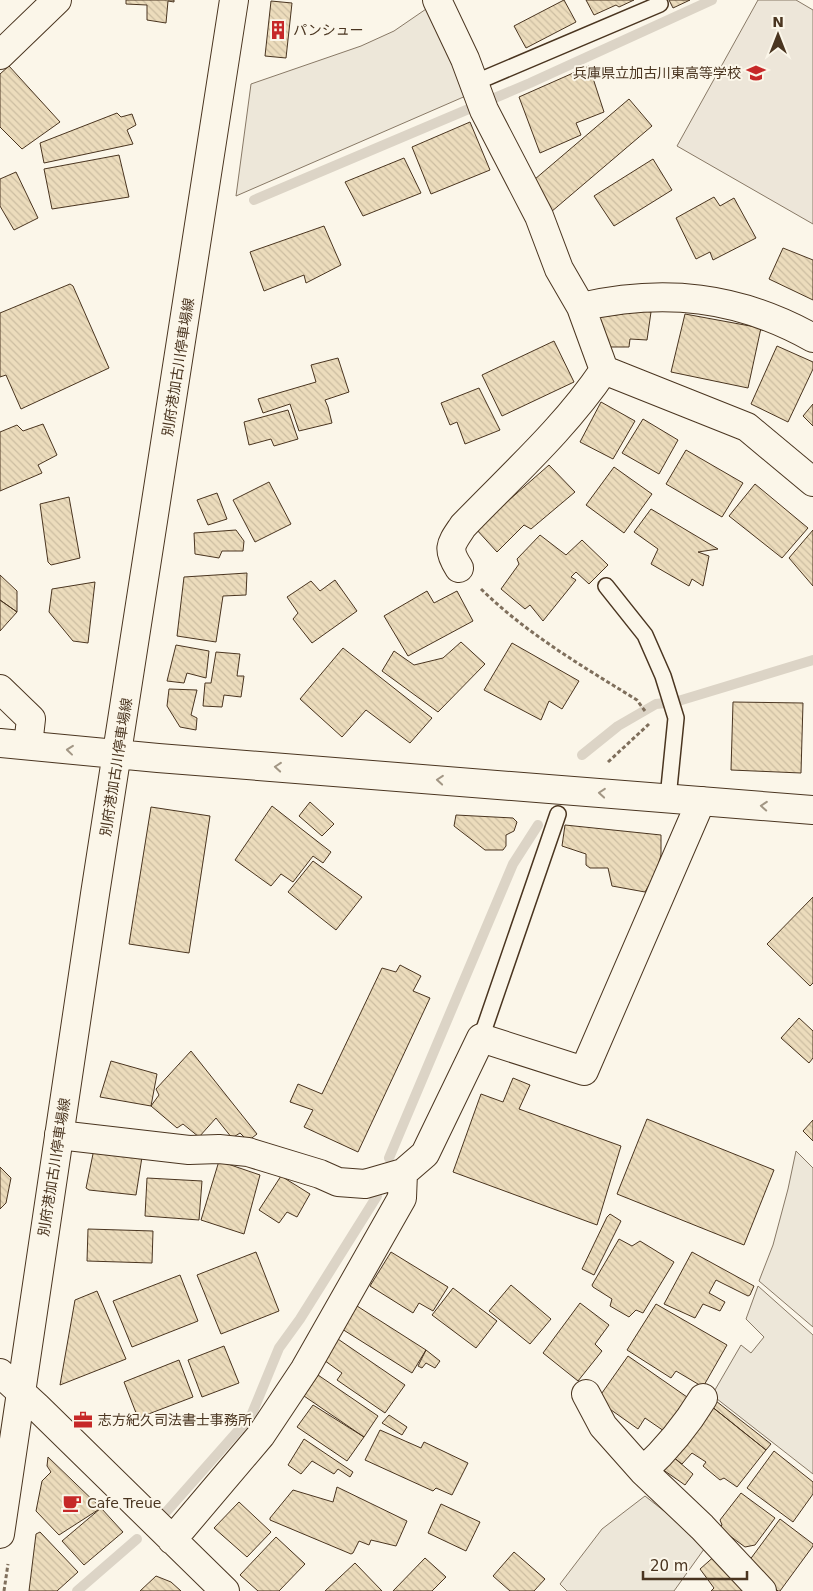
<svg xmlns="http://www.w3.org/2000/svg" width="813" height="1591" viewBox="0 0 813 1591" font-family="'DejaVu Sans','Noto Sans JP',sans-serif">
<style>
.grass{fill:#ede6d9;stroke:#887966}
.parking{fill:#ede7d9;stroke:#887966}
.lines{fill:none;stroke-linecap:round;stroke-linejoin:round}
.stream{stroke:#dcd4c6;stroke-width:10}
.building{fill:url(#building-back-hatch);stroke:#4a3520}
.lane-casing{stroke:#4a3520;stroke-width:18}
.street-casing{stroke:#4a3520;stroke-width:30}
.secondary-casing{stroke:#4a3520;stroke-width:30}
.path{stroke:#7f6f5c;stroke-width:3;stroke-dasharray:4 2.5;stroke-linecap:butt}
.lane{stroke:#fbf6e9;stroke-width:15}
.street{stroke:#fbf6e9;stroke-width:28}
.secondary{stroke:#fbf6e9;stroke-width:28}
.oneway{stroke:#a29684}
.labels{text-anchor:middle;stroke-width:4;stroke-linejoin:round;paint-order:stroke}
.poi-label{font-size:14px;fill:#4a3520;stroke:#fbf6e9;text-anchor:start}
.street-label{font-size:14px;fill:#4a3520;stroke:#fbf6e9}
</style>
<defs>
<pattern id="building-back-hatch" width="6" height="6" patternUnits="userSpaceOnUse" patternTransform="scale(1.25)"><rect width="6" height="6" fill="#ecdcbc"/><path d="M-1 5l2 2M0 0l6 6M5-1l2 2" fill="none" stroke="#ccbda1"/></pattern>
</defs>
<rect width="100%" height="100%" fill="#fbf6e9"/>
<path class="grass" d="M 758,0 L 796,0 L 813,10 L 813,224 L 677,146 Z"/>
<path class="parking" d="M 429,7 L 468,95 L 236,196 L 251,84 L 361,46 L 394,31 Z
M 796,1151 L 813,1168 L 813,1327 L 759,1281 L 773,1245 L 788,1189 Z
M 758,1286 L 813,1335 L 813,1474 L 712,1395 L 741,1345 L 751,1353 L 764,1337 L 746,1319 Z
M 645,1496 L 707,1545 L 674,1591 L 567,1591 L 560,1584 L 602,1529 Z"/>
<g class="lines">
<path class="stream" d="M 254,200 L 530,83 L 712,0
M 582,755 L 618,726 L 656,704 L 675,702 L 813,660
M 389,1158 L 513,864 L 538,825
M 167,1511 L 251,1416 L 279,1348 L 300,1319 L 377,1196
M 77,1591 L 137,1539"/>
</g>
<path class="building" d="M 126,0 L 174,0 L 174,2 L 168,1 L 166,23 L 147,20 L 147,5 L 126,4 Z
M 564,0 L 576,22 L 526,48 L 514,26 Z
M 586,0 L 634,0 L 619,7 L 616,5 L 594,15 Z
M 669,0 L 690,0 L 673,8 Z
M 271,1 L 292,3 L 286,58 L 265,56 Z
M 9,66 L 60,122 L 22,149 L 0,127 L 0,74 Z
M 589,66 L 604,112 L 576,123 L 581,135 L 540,153 L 519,97 Z
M 629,99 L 652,126 L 551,212 L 528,185 Z
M 117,113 L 121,117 L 132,114 L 136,125 L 127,130 L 133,144 L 44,163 L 40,143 Z
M 470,122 L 490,170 L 431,194 L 412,147 Z
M 119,155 L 129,197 L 52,209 L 44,169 Z
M 404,158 L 421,193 L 363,216 L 345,182 Z
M 653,159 L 672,190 L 614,226 L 594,196 Z
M 16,172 L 38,218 L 14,230 L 0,206 L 0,179 Z
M 714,197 L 720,206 L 734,198 L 756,238 L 713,260 L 710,252 L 696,259 L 676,218 Z
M 324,226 L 341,265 L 306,283 L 304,275 L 264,291 L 250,252 Z
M 783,248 L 813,260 L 813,300 L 769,279 Z
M 70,284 L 73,286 L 109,368 L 21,409 L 6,375 L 0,377 L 0,313 Z
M 625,308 L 651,312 L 647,340 L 630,339 L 629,347 L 599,347 L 590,318 L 623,314 Z
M 685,314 L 761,328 L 748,388 L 671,372 Z
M 554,341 L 574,382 L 502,416 L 482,375 Z
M 777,346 L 813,362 L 813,369 L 788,422 L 751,404 Z
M 338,358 L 349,392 L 325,400 L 328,407 L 332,423 L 299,431 L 290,404 L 263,413 L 258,399 L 316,382 L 311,365 Z
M 479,388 L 500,430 L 465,444 L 457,422 L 450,425 L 441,403 Z
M 601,402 L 635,421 L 613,459 L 580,442 Z
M 813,404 L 813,426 L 803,416 Z
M 288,410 L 298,439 L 274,446 L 271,439 L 249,445 L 244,422 Z
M 643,419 L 678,440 L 659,474 L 622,453 Z
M 43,424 L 57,455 L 38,465 L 42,473 L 0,491 L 0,432 L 17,425 L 23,431 Z
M 686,450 L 743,483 L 722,517 L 666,484 Z
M 549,465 L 575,492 L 531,529 L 524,525 L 497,552 L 476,529 Z
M 614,467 L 652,494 L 624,533 L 586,505 Z
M 269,482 L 291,524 L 255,542 L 233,500 Z
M 755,484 L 808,528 L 782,558 L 729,516 Z
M 217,493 L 227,519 L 208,525 L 197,500 Z
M 69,497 L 80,558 L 51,565 L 48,562 L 40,504 Z
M 651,509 L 718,549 L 698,552 L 709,556 L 703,586 L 692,579 L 689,586 L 651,564 L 658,549 L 634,532 Z
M 236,530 L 244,541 L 243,551 L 222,551 L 219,558 L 195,554 L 194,533 Z
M 813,530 L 813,586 L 789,558 Z
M 540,535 L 566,555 L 582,540 L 608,565 L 589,584 L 576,572 L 571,577 L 576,580 L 543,621 L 530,605 L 525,609 L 501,589 L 519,564 L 517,559 Z
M 247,573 L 246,595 L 223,596 L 216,642 L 177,636 L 184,577 Z
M 0,575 L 17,591 L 17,612 L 0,600 Z
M 335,580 L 357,611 L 312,643 L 293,619 L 298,613 L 287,597 L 311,581 L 320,591 Z
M 95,582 L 88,643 L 73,641 L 49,612 L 52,589 Z
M 427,591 L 434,603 L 457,591 L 473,621 L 408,656 L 384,616 Z
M 0,600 L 17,612 L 0,631 Z
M 461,642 L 485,664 L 438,712 L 382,671 L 394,651 L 414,665 L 443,658 Z
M 512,643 L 579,681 L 562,709 L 549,701 L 541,720 L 484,690 Z
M 176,645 L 209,651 L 206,678 L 187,673 L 184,683 L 167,681 Z
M 343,648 L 432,718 L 410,743 L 366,710 L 342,737 L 300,699 Z
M 216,652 L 240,654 L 237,676 L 244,676 L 241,697 L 224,695 L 222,707 L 203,706 L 205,683 L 211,683 Z
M 169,689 L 197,690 L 191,715 L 197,718 L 196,730 L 180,727 L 167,706 Z
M 733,702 L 803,703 L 801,773 L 731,770 Z
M 310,802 L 334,824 L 322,836 L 299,816 Z
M 272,806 L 331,852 L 323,863 L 313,856 L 293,882 L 281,874 L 271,886 L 235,860 Z
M 151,807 L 210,816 L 189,953 L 129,944 Z
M 456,815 L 513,818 L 517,822 L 514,831 L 506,835 L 506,846 L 503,850 L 485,850 L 454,826 Z
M 565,825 L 661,835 L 661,855 L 656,873 L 645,892 L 612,886 L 608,868 L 590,868 L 586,865 L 586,854 L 562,846 Z
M 313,861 L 362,897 L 336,930 L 288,892 Z
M 813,897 L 813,983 L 810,986 L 767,944 Z
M 400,965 L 421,976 L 413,991 L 430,998 L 358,1152 L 304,1127 L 313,1110 L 290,1102 L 298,1084 L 322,1094 L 382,968 L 396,972 Z
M 799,1018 L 813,1031 L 813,1058 L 809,1063 L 781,1038 Z
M 191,1051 L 257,1134 L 248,1141 L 240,1133 L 232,1138 L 216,1118 L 199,1137 L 183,1124 L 177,1128 L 151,1106 L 159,1095 L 156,1089 Z
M 111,1061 L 157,1074 L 151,1106 L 100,1097 Z
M 513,1078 L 530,1085 L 519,1109 L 621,1146 L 597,1225 L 453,1172 L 481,1094 L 503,1102 Z
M 647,1119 L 774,1170 L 744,1245 L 617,1194 Z
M 813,1120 L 813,1141 L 803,1131 Z
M 94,1149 L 142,1157 L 136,1195 L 89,1190 L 86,1188 Z
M 219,1161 L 260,1175 L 244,1234 L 201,1220 Z
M 0,1167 L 11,1178 L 6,1203 L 0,1209 Z
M 281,1176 L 310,1194 L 297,1217 L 287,1212 L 279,1223 L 259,1210 Z
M 147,1178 L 202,1181 L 199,1220 L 145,1216 Z
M 610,1214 L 621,1221 L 594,1275 L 582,1269 L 607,1217 Z
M 88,1229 L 153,1231 L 152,1263 L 87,1261 Z
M 619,1239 L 632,1246 L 640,1241 L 674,1262 L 643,1313 L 636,1310 L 629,1317 L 610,1306 L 612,1299 L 593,1287 L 592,1285 Z
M 256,1252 L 279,1311 L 221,1334 L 197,1275 Z
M 391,1252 L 448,1287 L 433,1311 L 419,1303 L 413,1313 L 370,1286 Z
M 692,1252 L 754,1286 L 750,1295 L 748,1296 L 716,1280 L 709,1293 L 725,1302 L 720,1311 L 703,1304 L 695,1318 L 664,1304 Z
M 180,1275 L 198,1321 L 132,1347 L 113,1301 Z
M 511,1285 L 551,1319 L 530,1344 L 489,1311 Z
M 453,1288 L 497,1321 L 476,1348 L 432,1315 Z
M 97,1291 L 126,1359 L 60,1385 L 75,1300 Z
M 580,1303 L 609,1325 L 595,1344 L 602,1351 L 578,1381 L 543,1353 Z
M 656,1304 L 727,1345 L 703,1387 L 676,1371 L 671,1378 L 627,1350 Z
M 357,1306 L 426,1350 L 412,1373 L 342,1329 Z
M 335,1337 L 405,1385 L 385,1413 L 337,1380 L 342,1373 L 321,1358 Z
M 224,1346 L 239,1383 L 202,1397 L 188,1360 Z
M 426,1350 L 440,1361 L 435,1368 L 426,1363 L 422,1368 L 418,1366 Z
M 628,1356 L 687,1397 L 664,1431 L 645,1418 L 638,1429 L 597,1400 Z
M 179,1360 L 193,1397 L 138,1418 L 124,1382 Z
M 318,1375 L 378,1416 L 364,1437 L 304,1396 Z
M 716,1401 L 771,1444 L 766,1450 L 711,1406 Z
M 313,1405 L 364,1437 L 347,1461 L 297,1427 Z
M 711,1406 L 766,1450 L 737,1487 L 724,1478 L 720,1480 L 703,1466 L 706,1462 L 692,1453 L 682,1464 L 672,1456 Z
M 389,1415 L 407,1427 L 402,1435 L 382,1423 Z
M 380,1430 L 421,1448 L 424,1442 L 468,1463 L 452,1495 L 436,1488 L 433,1491 L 365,1460 Z
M 304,1439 L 353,1472 L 350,1477 L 338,1469 L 334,1474 L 312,1461 L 301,1474 L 288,1465 Z
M 774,1451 L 813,1482 L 813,1494 L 793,1522 L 747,1488 Z
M 672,1456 L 693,1474 L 685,1485 L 662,1469 Z
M 48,1457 L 101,1508 L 59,1535 L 36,1511 L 42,1481 L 51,1472 L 47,1466 Z
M 337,1487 L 407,1521 L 396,1546 L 371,1540 L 369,1545 L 359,1541 L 353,1553 L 351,1554 L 270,1520 L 270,1518 L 293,1490 L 333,1502 Z
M 741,1493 L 775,1518 L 755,1545 L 745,1547 L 719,1528 L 722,1525 L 720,1520 Z
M 239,1502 L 271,1532 L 247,1557 L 214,1528 Z
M 441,1504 L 480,1522 L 466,1551 L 428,1533 Z
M 101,1508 L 123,1532 L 84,1565 L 62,1541 Z
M 780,1519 L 813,1544 L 813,1546 L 780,1591 L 778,1591 L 749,1561 Z
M 40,1532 L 78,1572 L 57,1591 L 29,1591 L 36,1534 Z
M 276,1537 L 305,1564 L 279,1591 L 258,1591 L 240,1575 Z
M 514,1552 L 545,1579 L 534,1591 L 510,1591 L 493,1576 Z
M 717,1554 L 749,1591 L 711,1591 L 714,1588 L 700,1569 Z
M 425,1558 L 446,1577 L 432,1591 L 393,1591 Z
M 355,1563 L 382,1591 L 325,1591 Z
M 156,1576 L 171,1582 L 181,1591 L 140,1591 Z"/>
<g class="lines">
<g class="lane-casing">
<path id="lane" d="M 474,83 L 660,4
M 606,586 L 645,635 L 663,676 L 676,718 L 668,798
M 481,1038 L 558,814"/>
</g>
<g class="street-casing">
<path id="street" d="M 437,0 L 465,59 L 484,110 L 539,216 L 559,269 L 581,307 L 604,370 C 565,428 511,476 463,526 C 451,544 446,548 459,568
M 0,55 L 57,0
M 581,307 C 664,288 738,296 813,338
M 604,370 L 747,427 L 813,482
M 0,689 L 31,719 L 28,745
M 59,1135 L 189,1150 L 219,1149 L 248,1152 L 320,1174 L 338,1182 L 365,1184 L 403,1173 L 425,1154 L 481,1038 L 584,1071 L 701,801
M 0,1373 L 36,1406 L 225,1591
M 586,1394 L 603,1426 L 643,1471 L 702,1527 L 762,1591
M 643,1471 C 667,1449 686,1426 703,1398
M 172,1540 L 261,1435 L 305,1369 L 402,1198 L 403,1173"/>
</g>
<g class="secondary-casing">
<path id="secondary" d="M 0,743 L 158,758 L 813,810
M 0,1534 L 95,894 L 234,0"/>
</g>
<path class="path" d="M 481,589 C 527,634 582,666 637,700 L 645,711
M 608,762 L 649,724
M 4,1591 L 8,1564"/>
<use href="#lane" class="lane"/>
<use href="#street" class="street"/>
<use href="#secondary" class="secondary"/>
</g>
<defs><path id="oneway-chevron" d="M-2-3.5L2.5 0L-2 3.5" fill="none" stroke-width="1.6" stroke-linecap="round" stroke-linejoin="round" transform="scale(1.25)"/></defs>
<g class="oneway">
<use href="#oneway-chevron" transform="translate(70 750) rotate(-174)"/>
<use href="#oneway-chevron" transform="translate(278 767) rotate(-175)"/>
<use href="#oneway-chevron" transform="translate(440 780) rotate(-175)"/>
<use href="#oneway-chevron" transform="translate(602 793) rotate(-175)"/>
<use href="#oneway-chevron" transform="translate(764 806) rotate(-176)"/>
</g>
<defs>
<g id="building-bare" transform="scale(1.5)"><path d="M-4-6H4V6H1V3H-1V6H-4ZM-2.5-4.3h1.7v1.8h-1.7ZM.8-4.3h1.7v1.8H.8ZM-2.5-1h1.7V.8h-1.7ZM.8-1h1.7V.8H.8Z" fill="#c62828" stroke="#fbf6e9" stroke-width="2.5" paint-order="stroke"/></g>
<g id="school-bare" transform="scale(1.5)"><path d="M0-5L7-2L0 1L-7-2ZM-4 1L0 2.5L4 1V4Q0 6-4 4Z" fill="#c62828" stroke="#fbf6e9" stroke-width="2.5" paint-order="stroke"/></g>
<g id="office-bare" transform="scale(1.5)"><path d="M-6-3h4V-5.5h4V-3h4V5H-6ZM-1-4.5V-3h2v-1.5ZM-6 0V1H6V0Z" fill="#c62828" stroke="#fbf6e9" stroke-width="2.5" paint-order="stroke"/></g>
<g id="cafe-bare" transform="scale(1.5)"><path d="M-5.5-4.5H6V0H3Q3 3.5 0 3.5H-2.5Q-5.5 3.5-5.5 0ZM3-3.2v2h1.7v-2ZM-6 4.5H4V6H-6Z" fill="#c62828" stroke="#fbf6e9" stroke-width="2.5" paint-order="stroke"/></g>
</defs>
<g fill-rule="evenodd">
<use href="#building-bare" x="278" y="30"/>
<use href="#school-bare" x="756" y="73"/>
<use href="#office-bare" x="83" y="1420"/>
<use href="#cafe-bare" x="72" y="1503"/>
</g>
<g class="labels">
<g class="poi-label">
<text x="293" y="35">パンシュー</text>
<text x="741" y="78" text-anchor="end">兵庫県立加古川東高等学校</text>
<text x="98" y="1425">志方紀久司法書士事務所</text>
<text x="87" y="1508">Cafe Treue</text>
</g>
<g class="street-label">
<text transform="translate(178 367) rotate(-81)" y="5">別府港加古川停車場線</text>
<text transform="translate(116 767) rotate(-81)" y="5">別府港加古川停車場線</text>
<text transform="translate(54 1167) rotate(-81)" y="5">別府港加古川停車場線</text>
</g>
</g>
<g transform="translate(778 35)" stroke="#fbf6e9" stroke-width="4" paint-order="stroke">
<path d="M0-4L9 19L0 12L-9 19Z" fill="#4a3520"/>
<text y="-8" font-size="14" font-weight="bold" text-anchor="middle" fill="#4a3520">N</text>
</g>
<path d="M643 1571v8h104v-8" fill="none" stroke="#4a3520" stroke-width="2.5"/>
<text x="650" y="1571" font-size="15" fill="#4a3520" stroke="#fbf6e9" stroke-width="4" paint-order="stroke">20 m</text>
</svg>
